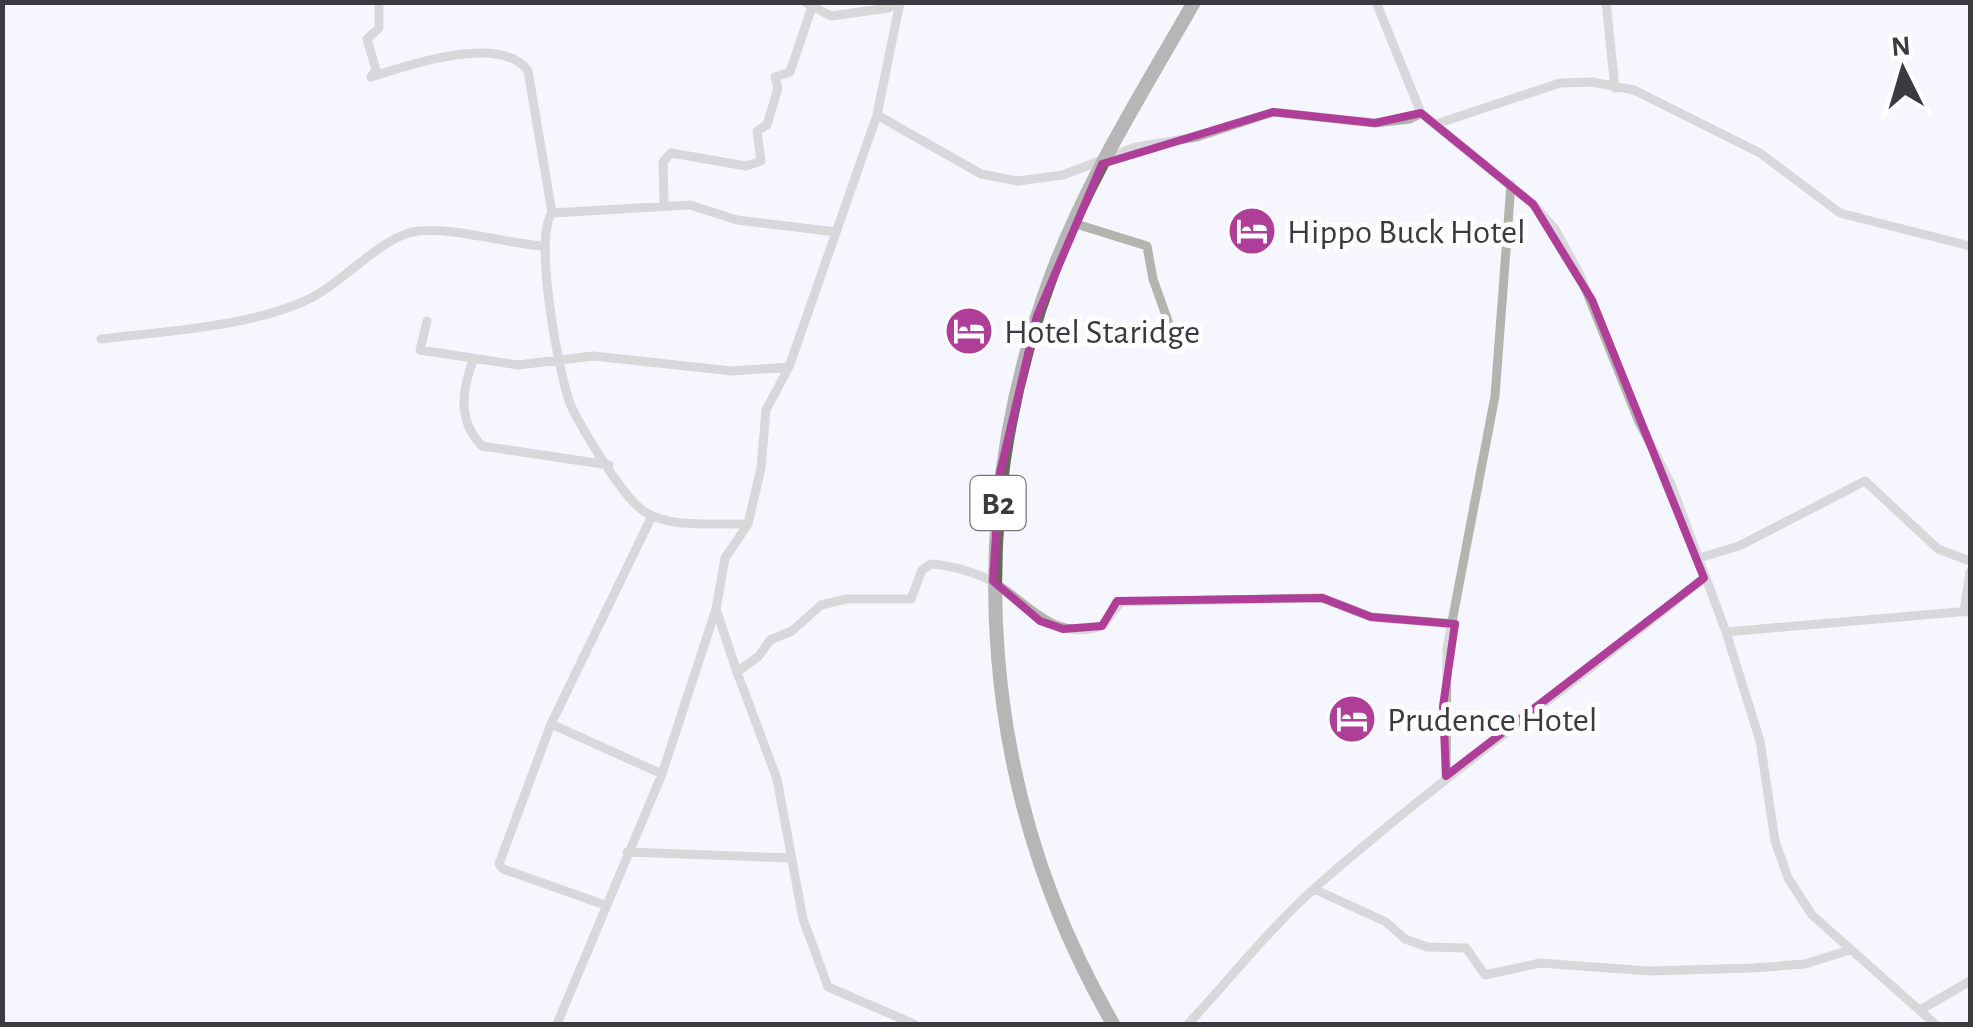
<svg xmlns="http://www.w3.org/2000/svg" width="1973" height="1027" viewBox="0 0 1973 1027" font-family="'Alegreya Sans',sans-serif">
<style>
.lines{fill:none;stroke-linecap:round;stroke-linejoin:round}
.minor{stroke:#b4b3ae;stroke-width:9}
.highway{stroke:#6a675d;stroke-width:14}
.marked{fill:none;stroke:#af3e99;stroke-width:8;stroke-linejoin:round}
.labels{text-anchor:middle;stroke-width:10;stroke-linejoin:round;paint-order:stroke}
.shield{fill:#fff;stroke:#757679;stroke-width:2.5}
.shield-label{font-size:32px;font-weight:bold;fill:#3a3b40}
.poi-label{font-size:35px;fill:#3a3b40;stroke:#fff;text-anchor:start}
</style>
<rect width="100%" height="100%" fill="#f5f6ff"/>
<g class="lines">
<path class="minor" d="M 805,2 L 831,16 L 889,8 L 897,2
M 1376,2 L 1421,113 L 1533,204 L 1555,229 L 1579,273 L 1639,422 L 1671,484 L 1726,632 L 1760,741 L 1775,841 L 1788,878 L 1812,915 L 1935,1024
M 1606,2 L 1615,88
M 371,77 C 409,65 501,33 528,71 L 552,213
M 371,77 L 376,70 L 367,39 L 379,28 L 379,2
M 877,115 L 981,174 L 1018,181 L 1063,175 L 1136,147 L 1197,137 L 1273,112 L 1375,123 L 1410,119 L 1421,113
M 1436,124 L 1560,83 L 1592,82 L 1634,90 L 1760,153 L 1840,213 L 1970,246
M 664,203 L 663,162 L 671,153 L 746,166 L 761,161 L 757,131 L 767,125 L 778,88 L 775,77 L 790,72 L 812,7
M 1073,223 L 1147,246 L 1153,279 L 1173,335
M 427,321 L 420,350 L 518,365 L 593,356 L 732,371 L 789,367
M 101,339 C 165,331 253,327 311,298 C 345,281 377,241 412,232 C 445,225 505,243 541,246
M 473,360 C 462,391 457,420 482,446 L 609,465
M 748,524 C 717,523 667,529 642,510 C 621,494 584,432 572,408 C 559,379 533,237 552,213 L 690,205 L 737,220 L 836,232
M 1699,558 L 1739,546 L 1865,481 L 1938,549 L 1970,561
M 716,609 L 737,672 L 759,656 L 770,640 L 792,631 L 821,605 L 846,599 L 911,599 L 922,570 L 931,564 C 951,565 982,574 998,585 C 1033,608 1055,641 1102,626 L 1121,602 L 1322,598 L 1371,617 L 1455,624
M 1964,612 L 1970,572
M 1726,632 L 1970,611
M 737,672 L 777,779 L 803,919 L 828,987 L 914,1024
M 551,724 L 662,774
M 1446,776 L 1447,648 L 1495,396 L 1511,184
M 627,852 L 791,858
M 1314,889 L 1386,922 L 1405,939 L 1427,947 L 1466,948 L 1485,975 L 1540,963 L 1649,971 L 1753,968 L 1805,964 L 1850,950
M 605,905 L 503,869 L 499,864 L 551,724 L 652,516
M 1920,1010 L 1970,981
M 557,1024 L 662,774 L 716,609 L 725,558 L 748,524 L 761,468 L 766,410 L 789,367 L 877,115 L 900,2
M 1188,1024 C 1230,979 1271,927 1317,886 C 1441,777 1576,683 1704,578"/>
<path class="highway" d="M 1113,1024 C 980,794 959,520 1053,271 C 1089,176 1144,90 1194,2"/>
</g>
<path d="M0 0H1973V1027H0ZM 1273,112 L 1375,123 L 1421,113 L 1533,204 L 1592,300 L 1704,578 L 1446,776 L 1443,706 L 1455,624 L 1371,617 L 1322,598 L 1117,601 L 1102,626 L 1063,629 L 1040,621 L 993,581 L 1000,473 L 1037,316 L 1102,164 Z" fill="#f5f6ff" fill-opacity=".55" fill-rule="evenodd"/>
<path class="marked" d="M 1273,112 L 1375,123 L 1421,113 L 1533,204 L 1592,300 L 1704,578 L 1446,776 L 1443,706 L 1455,624 L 1371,617 L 1322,598 L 1117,601 L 1102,626 L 1063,629 L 1040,621 L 993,581 L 1000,473 L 1037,316 L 1102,164 Z"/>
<defs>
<g id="hotel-disc" transform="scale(2.5)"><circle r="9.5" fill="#af3e99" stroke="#fff"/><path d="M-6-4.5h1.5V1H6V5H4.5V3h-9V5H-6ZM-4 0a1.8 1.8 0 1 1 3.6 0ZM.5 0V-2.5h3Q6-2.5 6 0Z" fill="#fff"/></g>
</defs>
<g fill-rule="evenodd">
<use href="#hotel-disc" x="1252" y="231"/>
<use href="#hotel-disc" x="969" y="331"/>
<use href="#hotel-disc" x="1352" y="719"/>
</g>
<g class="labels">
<rect class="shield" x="970.5" y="476" width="55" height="54" rx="8"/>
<g class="shield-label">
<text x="998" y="514">B2</text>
</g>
<g class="poi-label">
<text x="1287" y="243">Hippo Buck Hotel</text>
<text x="1004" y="343">Hotel Staridge</text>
<text x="1387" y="731">Prudence Hotel</text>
</g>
</g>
<rect width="1973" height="1027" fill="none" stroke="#3a3b40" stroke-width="10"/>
<g transform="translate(1903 70) rotate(355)" stroke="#ffffff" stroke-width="8" paint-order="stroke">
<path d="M0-8L18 38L0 25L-18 38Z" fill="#3a3b40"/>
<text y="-15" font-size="28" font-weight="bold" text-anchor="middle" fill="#3a3b40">N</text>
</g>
</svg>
